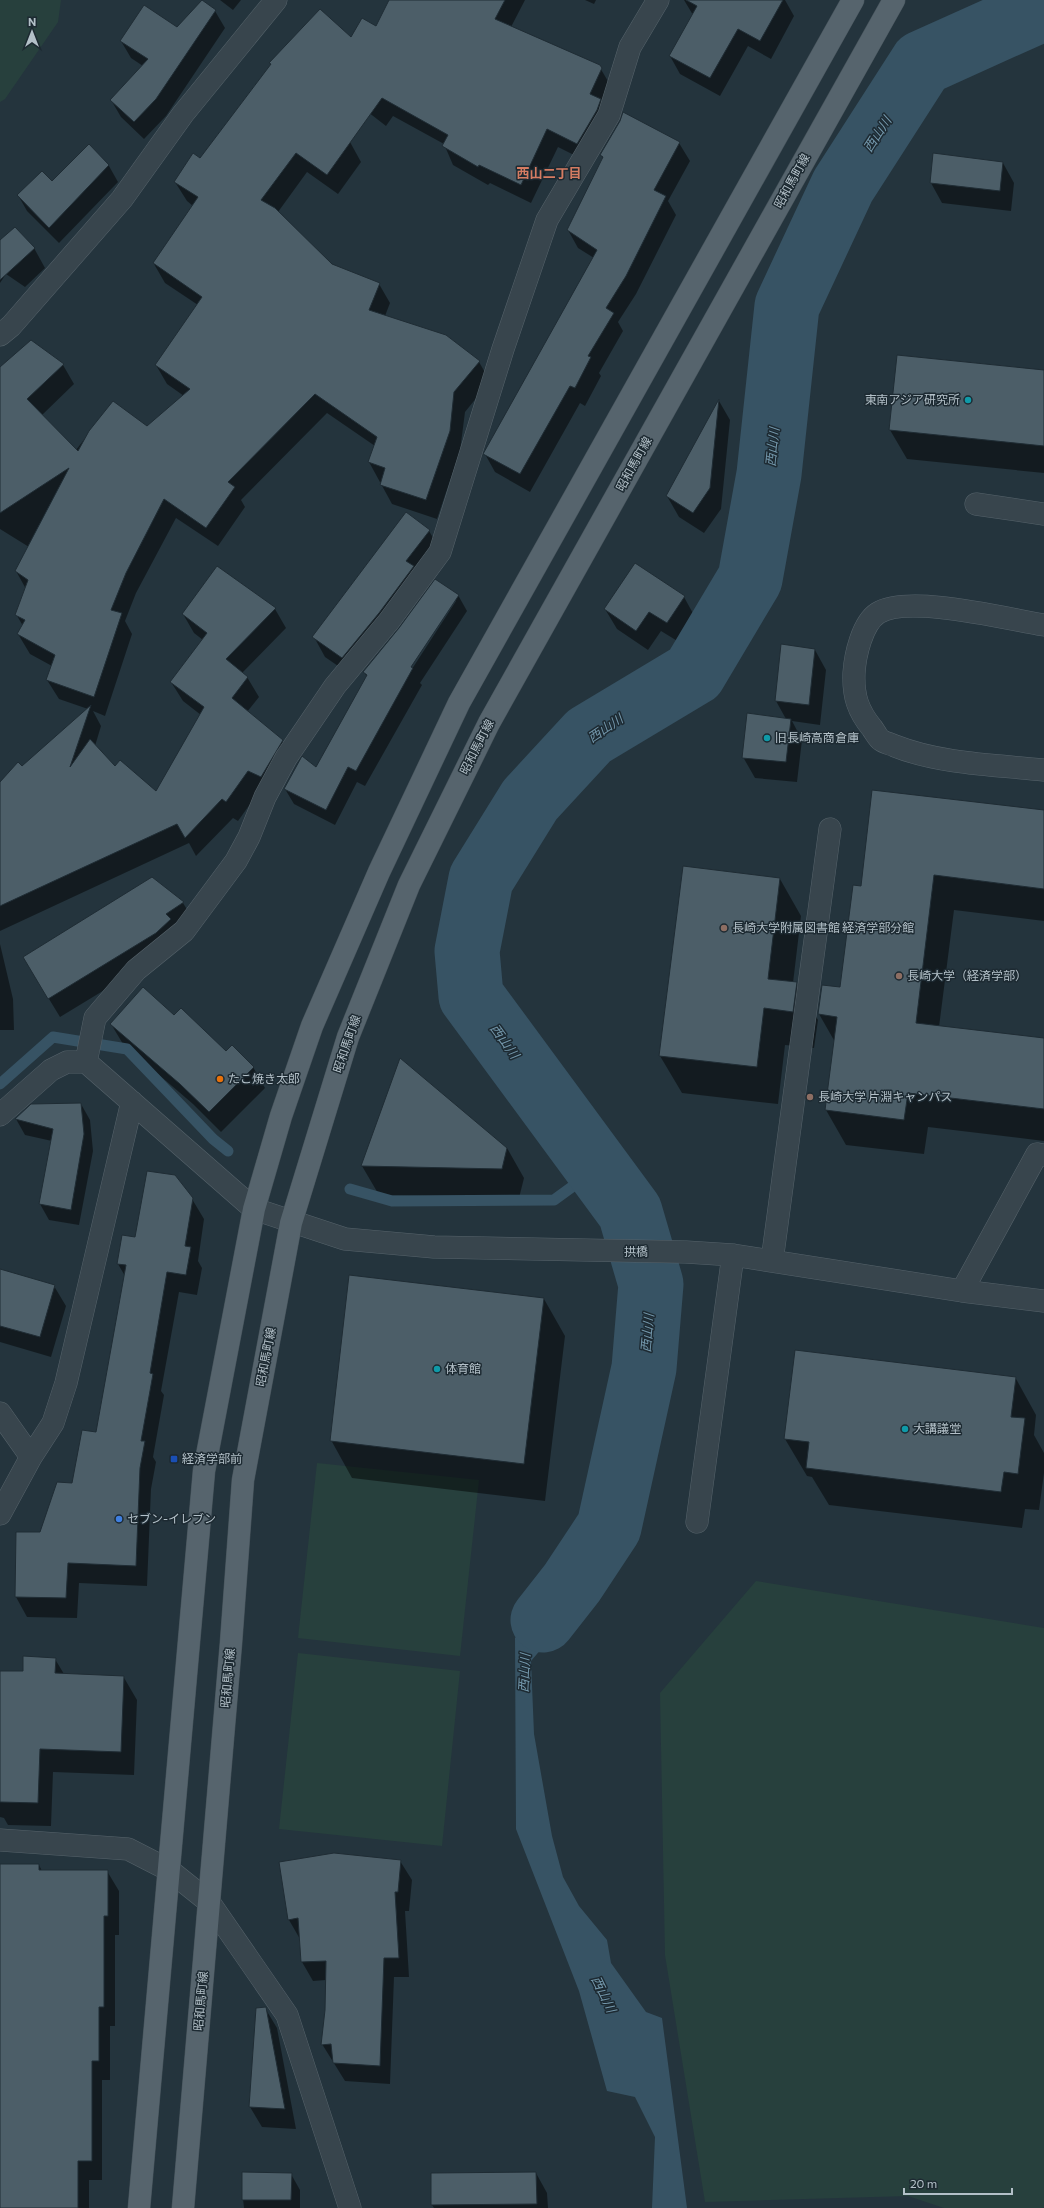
<svg xmlns="http://www.w3.org/2000/svg" width="1044" height="2208" viewBox="0 0 1044 2208" font-family="Commissioner,'Noto Sans JP',sans-serif">
<style>
.green{fill:#27403d}
.water{fill:#375364}
.shadow{fill:#0007;fill-rule:evenodd}
.lines{fill:none;stroke-linecap:round;stroke-linejoin:round}
.stream{stroke:#375364;stroke-width:11}
.river{stroke:#375364;stroke-width:65}
.building{fill:#4c5e68;stroke:#1f2c34}
.minor-casing{stroke:#56636b;stroke-width:23}
.major-casing{stroke:#445159;stroke-width:23}
.minor{stroke:#38454d;stroke-width:22}
.major{stroke:#56646d;stroke-width:22}
.culture-dot{fill:#0f9aa8;stroke:#1d2a32;stroke-width:1.5}
.education-dot{fill:#8d6e63;stroke:#1d2a32;stroke-width:1.5}
.food-dot{fill:#e8710a;stroke:#1d2a32;stroke-width:1.5}
.transit-dot{fill:#1a4fb4;stroke:#1d2a32;stroke-width:1.5}
.shop-dot{fill:#3f7fe0;stroke:#1d2a32;stroke-width:1.5}
.labels{text-anchor:middle;stroke-width:3;stroke-linejoin:round;paint-order:stroke}
.street-label{font-size:12px;fill:#b3c0c8;stroke:#1d2a32}
.poi-label{font-size:12px;fill:#b3c0c8;stroke:#1d2a32;text-anchor:start}
.water-label{font-size:13px;font-style:italic;fill:#7397ab;stroke:#1d2a32}
.neighbourhood-label{font-size:13px;font-weight:bold;fill:#d57c62;stroke:#1d2a32}
</style>
<rect width="100%" height="100%" fill="#24343d"/>
<path class="green" d="M 0,0 L 61,0 L 58,22 L 5,99 L 0,102 Z
M 317,1463 L 479,1480 L 460,1656 L 298,1638 Z
M 756,1581 L 1044,1628 L 1044,2207 L 1042,2208 L 944,2208 L 908,2196 L 705,2202 L 665,1955 L 660,1693 Z
M 298,1653 L 460,1671 L 442,1846 L 279,1829 Z"/>
<path class="water" d="M 579,1542 L 612,1553 L 588,1594 L 531,1661 L 534,1734 L 552,1836 L 563,1877 L 579,1906 L 607,1940 L 611,1963 L 646,2012 L 662,2018 L 687,2208 L 652,2208 L 655,2137 L 635,2097 L 607,2091 L 579,1991 L 516,1829 L 515,1638 L 537,1612 L 549,1581 Z"/>
<path class="shadow" d="M 220,0 L 241,0 L 233,10 Z
M 390,0 L 525,0 L 511,27 L 599,66 L 612,88 L 588,162 L 558,147 L 531,203 L 490,183 L 488,185 L 453,165 L 444,144 L 393,116 L 386,126 L 301,60 L 376,27 Z
M 585,0 L 596,0 L 594,4 Z
M 684,0 L 785,0 L 794,16 L 771,59 L 748,46 L 720,96 L 680,74 L 670,56 L 693,15 Z
M 215,11 L 225,28 L 166,116 L 144,139 L 121,117 L 111,100 L 143,66 L 131,58 L 121,41 L 178,28 Z
M 350,142 L 361,162 L 338,194 L 307,172 L 278,212 L 332,264 L 379,284 L 390,303 L 385,316 L 479,362 L 490,381 L 465,412 L 460,451 L 437,519 L 392,504 L 369,462 L 375,446 L 327,413 L 241,500 L 245,507 L 218,546 L 176,518 L 136,593 L 125,621 L 132,634 L 105,716 L 93,711 L 101,726 L 95,746 L 115,768 L 157,793 L 201,715 L 183,701 L 171,682 L 203,640 L 194,633 L 183,614 L 275,609 L 286,628 L 242,673 L 247,677 L 259,697 L 247,712 L 282,741 L 294,760 L 260,790 L 238,821 L 233,818 L 196,856 L 189,843 L 0,931 L 0,783 L 22,768 L 88,709 L 59,699 L 47,680 L 52,666 L 30,654 L 18,634 L 23,626 L 16,614 L 26,589 L 16,571 L 29,547 L 0,529 L 0,369 L 63,365 L 74,384 L 42,415 L 76,450 L 113,402 L 147,427 L 184,396 L 167,384 L 156,365 L 198,305 L 165,283 L 154,264 L 193,206 L 187,201 L 175,182 L 200,159 Z
M 679,143 L 690,161 L 668,201 L 676,215 L 636,294 L 618,322 L 623,331 L 599,373 L 601,376 L 585,406 L 580,403 L 530,492 L 495,472 L 485,454 L 594,258 L 578,248 L 568,230 L 603,159 L 601,155 Z
M 89,146 L 109,166 L 118,182 L 59,243 L 27,211 L 18,195 L 52,182 Z
M 1003,163 L 1014,183 L 1011,211 L 942,203 L 931,183 Z
M 0,241 L 34,248 L 45,268 L 25,287 L 6,274 L 0,283 Z
M 1044,371 L 1044,473 L 907,459 L 890,430 Z
M 719,401 L 730,420 L 721,509 L 704,533 L 679,517 L 667,496 Z
M 429,531 L 441,551 L 354,677 L 325,657 L 314,637 Z
M 458,595 L 467,611 L 420,683 L 422,685 L 365,786 L 357,782 L 335,825 L 294,804 L 285,789 L 316,769 L 367,677 L 364,672 ZM 454,601 L 456,601 L 410,672 L 408,671 Z
M 684,597 L 695,617 L 679,642 L 661,631 L 648,650 L 617,629 L 605,609 Z
M 815,650 L 826,670 L 820,725 L 792,721 L 802,740 L 797,782 L 755,778 L 743,757 L 786,719 L 776,701 Z
M 1044,811 L 1044,921 L 954,910 L 939,1027 L 1044,1039 L 1044,1141 L 928,1127 L 924,1154 L 846,1145 L 826,1110 L 835,1042 L 819,1014 L 823,986 L 841,988 L 862,887 Z
M 152,878 L 183,903 L 194,921 L 167,952 L 60,1017 L 35,976 Z
M 780,879 L 801,916 L 793,983 L 796,983 L 818,1020 L 814,1048 L 785,1045 L 778,1104 L 682,1093 L 660,1056 Z
M 0,944 L 13,999 L 14,1030 L 0,1030 Z
M 174,1016 L 226,1053 L 253,1067 L 265,1088 L 221,1132 L 193,1104 L 123,1044 L 111,1024 Z
M 81,1104 L 90,1120 L 93,1151 L 79,1225 L 49,1220 L 40,1204 L 52,1141 L 25,1135 L 16,1119 Z
M 507,1148 L 524,1178 L 519,1198 L 379,1195 L 362,1166 Z
M 192,1199 L 204,1219 L 198,1261 L 202,1268 L 197,1295 L 179,1292 L 161,1391 L 164,1395 L 153,1457 L 156,1462 L 151,1489 L 147,1586 L 79,1583 L 77,1618 L 27,1617 L 16,1597 L 41,1533 L 73,1484 L 97,1434 L 125,1276 L 118,1264 L 136,1239 Z
M 0,1270 L 54,1286 L 66,1306 L 51,1357 L 0,1342 Z
M 544,1299 L 565,1336 L 545,1501 L 352,1478 L 331,1440 Z
M 1015,1377 L 1036,1415 L 1034,1435 L 1044,1453 L 1044,1473 L 1039,1510 L 1025,1509 L 1022,1528 L 829,1505 L 812,1477 L 807,1476 L 785,1439 Z
M 55,1659 L 64,1674 L 123,1676 L 137,1700 L 134,1775 L 53,1772 L 51,1826 L 8,1825 L 4,1818 L 0,1817 L 0,1672 L 24,1672 Z
M 400,1861 L 412,1880 L 409,1911 L 405,1911 L 409,1977 L 394,1977 L 390,2084 L 345,2081 L 322,2044 L 326,2010 L 326,1980 L 313,1981 L 302,1962 L 300,1939 L 289,1920 Z
M 0,1865 L 39,1865 L 42,1871 L 107,1871 L 119,1891 L 119,1935 L 115,1935 L 115,2026 L 110,2026 L 110,2080 L 102,2080 L 102,2180 L 89,2180 L 89,2208 L 0,2208 Z
M 265,2008 L 277,2028 L 296,2129 L 262,2127 L 250,2107 Z
M 536,2173 L 547,2193 L 548,2208 L 434,2208 L 432,2205 Z
M 291,2174 L 300,2190 L 300,2208 L 244,2208 L 243,2199 Z"/>
<g class="lines">
<path class="stream" d="M 0,1084 L 53,1037 L 127,1049 L 213,1139 L 228,1151
M 350,1189 L 392,1201 L 554,1200 L 598,1168"/>
<path class="river" d="M 543,1620 L 572,1583 L 609,1527 L 644,1368 L 651,1284 L 630,1212 L 471,996 L 467,951 L 481,879 L 530,800 L 589,736 L 694,673 L 750,579 L 769,474 L 787,306 L 843,186 L 922,63 L 1044,8"/>
</g>
<path class="building" d="M 202,0 L 216,10 L 156,99 L 134,122 L 110,100 L 148,59 L 120,41 L 144,5 L 177,27 Z
M 389,0 L 505,0 L 495,19 L 600,65 L 602,68 L 590,94 L 601,99 L 597,110 L 577,144 L 547,129 L 521,185 L 479,165 L 478,167 L 442,146 L 448,135 L 382,98 L 327,175 L 296,153 L 261,200 L 275,208 L 332,264 L 380,283 L 369,310 L 446,335 L 480,361 L 454,392 L 450,431 L 426,500 L 380,485 L 385,468 L 368,462 L 377,437 L 315,394 L 228,482 L 235,487 L 206,528 L 164,499 L 126,573 L 111,610 L 122,613 L 94,697 L 46,680 L 55,655 L 17,634 L 25,620 L 15,615 L 28,580 L 15,571 L 69,468 L 0,513 L 0,367 L 31,340 L 64,364 L 27,399 L 78,451 L 89,431 L 113,401 L 147,426 L 190,389 L 155,365 L 202,297 L 153,263 L 198,197 L 174,182 L 193,153 L 200,158 L 271,64 L 269,63 L 320,9 L 351,37 L 362,18 L 376,26 Z
M 686,0 L 783,0 L 760,41 L 738,29 L 710,78 L 669,56 L 697,6 Z
M 623,112 L 680,142 L 654,190 L 666,196 L 626,276 L 606,308 L 614,313 L 588,356 L 591,357 L 575,388 L 570,386 L 520,474 L 483,454 L 597,250 L 567,230 L 603,157 L 600,155 L 620,121 Z
M 89,144 L 109,165 L 49,228 L 17,195 L 42,171 L 52,181 Z
M 933,153 L 1003,162 L 1000,191 L 930,183 Z
M 15,227 L 35,248 L 0,280 L 0,240 Z
M 897,355 L 1044,370 L 1044,446 L 889,430 Z
M 719,399 L 710,488 L 693,513 L 666,496 Z
M 406,512 L 430,530 L 406,561 L 414,566 L 379,613 L 342,658 L 312,637 Z
M 635,563 L 685,596 L 667,623 L 649,612 L 636,631 L 604,609 Z
M 217,566 L 276,608 L 226,659 L 248,677 L 232,698 L 283,740 L 261,777 L 248,771 L 226,802 L 222,799 L 185,838 L 177,824 L 0,906 L 0,782 L 18,762 L 22,766 L 91,705 L 70,767 L 90,739 L 115,766 L 120,760 L 156,791 L 204,707 L 170,682 L 207,633 L 182,614 Z
M 435,579 L 459,595 L 411,667 L 413,668 L 356,771 L 348,767 L 326,810 L 284,789 L 302,756 L 316,767 L 367,675 L 363,672 L 399,628 Z
M 781,644 L 815,649 L 809,705 L 775,701 Z
M 747,713 L 791,719 L 786,762 L 742,758 Z
M 872,790 L 1044,810 L 1044,889 L 934,875 L 916,1023 L 1044,1038 L 1044,1109 L 908,1093 L 904,1120 L 825,1110 L 837,1017 L 818,1014 L 822,985 L 840,987 L 853,885 L 861,886 Z
M 683,866 L 780,878 L 768,979 L 797,982 L 793,1012 L 764,1008 L 757,1067 L 659,1056 Z
M 152,877 L 184,902 L 166,914 L 171,919 L 156,933 L 48,999 L 23,957 Z
M 143,987 L 174,1015 L 181,1008 L 226,1051 L 232,1045 L 254,1067 L 209,1112 L 180,1084 L 110,1024 Z
M 400,1058 L 507,1148 L 502,1169 L 361,1166 Z
M 81,1103 L 84,1134 L 71,1210 L 39,1204 L 53,1129 L 15,1119 L 31,1104 Z
M 147,1171 L 175,1175 L 193,1198 L 185,1246 L 191,1247 L 186,1275 L 167,1272 L 150,1373 L 153,1374 L 141,1441 L 145,1441 L 140,1468 L 136,1566 L 68,1563 L 66,1598 L 15,1597 L 16,1532 L 40,1532 L 57,1482 L 72,1483 L 82,1430 L 96,1432 L 126,1265 L 117,1264 L 122,1235 L 135,1237 Z
M 0,1269 L 55,1285 L 40,1337 L 0,1326 Z
M 349,1275 L 544,1298 L 524,1464 L 330,1441 Z
M 795,1350 L 1016,1377 L 1011,1417 L 1025,1418 L 1018,1474 L 1004,1472 L 1001,1492 L 806,1468 L 809,1442 L 784,1439 Z
M 23,1656 L 56,1658 L 55,1673 L 124,1676 L 121,1752 L 40,1749 L 38,1803 L 0,1802 L 0,1671 L 23,1671 Z
M 334,1853 L 401,1860 L 398,1892 L 395,1892 L 399,1958 L 384,1958 L 380,2066 L 333,2063 L 331,2044 L 321,2045 L 325,2010 L 326,1961 L 301,1962 L 298,1918 L 288,1920 L 279,1862 Z
M 0,1864 L 39,1864 L 39,1870 L 108,1870 L 108,1916 L 104,1916 L 104,2007 L 99,2007 L 99,2061 L 92,2061 L 92,2161 L 78,2161 L 78,2208 L 0,2208 Z
M 266,2007 L 285,2109 L 249,2107 L 256,2008 Z
M 242,2172 L 292,2173 L 291,2200 L 242,2200 Z
M 536,2172 L 537,2204 L 431,2205 L 431,2173 Z"/>
<g class="lines">
<g class="minor-casing">
<path id="minor" d="M 0,335 L 11,326 L 122,199 L 183,114 L 276,0
M 976,504 L 1044,514
M 1044,625 C 1007,619 908,594 878,613 C 862,623 855,656 854,673 C 853,696 858,711 872,728 C 875,732 878,738 881,740 C 885,743 891,744 895,746 C 940,764 997,765 1044,770
M 86,1062 L 95,1018 L 136,970 L 184,931 L 236,861 L 249,837 L 265,797 L 286,758 L 335,686 L 389,621 L 440,552 L 503,349 L 547,220 L 609,115 L 630,47 L 658,0
M 0,1115 L 51,1070 L 67,1062 L 86,1062 L 254,1209 L 345,1239 L 434,1247 L 686,1252 L 733,1255 L 962,1291 L 1044,1301
M 772,1261 L 830,829
M 962,1291 L 1037,1154 L 1044,1155
M 0,1413 L 31,1457
M 0,1514 L 31,1457 L 53,1423 L 66,1383 L 132,1102
M 697,1522 L 733,1255
M 0,1840 L 128,1849 L 169,1870 L 209,1902 L 287,2015 L 350,2208"/>
</g>
<g class="major-casing">
<path id="major" d="M 139,2208 L 204,1471 L 254,1209 L 281,1116 L 312,1026 L 379,872 L 459,703 L 853,0
M 183,2208 L 231,1643 L 243,1480 L 291,1223 L 348,1037 L 409,885 L 489,723 L 894,0"/>
</g>
<use href="#minor" class="minor"/>
<use href="#major" class="major"/>
</g>
<g class="culture-dot">
<circle cx="968" cy="400" r="4"/>
<circle cx="767" cy="738" r="4"/>
<circle cx="437" cy="1369" r="4"/>
<circle cx="905" cy="1429" r="4"/>
</g>
<g class="education-dot">
<circle cx="724" cy="928" r="4"/>
<circle cx="899" cy="976" r="4"/>
<circle cx="810" cy="1097" r="4"/>
</g>
<circle class="food-dot" cx="220" cy="1079" r="4"/>
<rect class="transit-dot" x="170" y="1455" width="8" height="8" rx="2"/>
<circle class="shop-dot" cx="119" cy="1519" r="4"/>
<g class="labels">
<g class="street-label">
<text transform="translate(792 181) rotate(-61)" y="4">昭和馬町線</text>
<text transform="translate(634 464) rotate(-61)" y="4">昭和馬町線</text>
<text transform="translate(477 747) rotate(-63)" y="4">昭和馬町線</text>
<text transform="translate(347 1044) rotate(-71)" y="4">昭和馬町線</text>
<text x="636" y="1256">拱橋</text>
<text transform="translate(266 1357) rotate(-79)" y="4">昭和馬町線</text>
<text transform="translate(228 1678) rotate(-85)" y="4">昭和馬町線</text>
<text transform="translate(201 2001) rotate(-85)" y="4">昭和馬町線</text>
</g>
<g class="poi-label">
<text x="960" y="404" text-anchor="end">東南アジア研究所</text>
<text x="775" y="742">旧長崎高商倉庫</text>
<text x="732" y="932">長崎大学附属図書館 経済学部分館</text>
<text x="907" y="980">長崎大学（経済学部）</text>
<text x="228" y="1083">たこ焼き太郎</text>
<text x="818" y="1101">長崎大学 片淵キャンパス</text>
<text x="445" y="1373">体育館</text>
<text x="913" y="1433">大講議堂</text>
<text x="182" y="1463">経済学部前</text>
<text x="127" y="1523">セブン-イレブン</text>
</g>
<g class="water-label">
<text transform="translate(877 134) rotate(-57)" y="5">西山川</text>
<text transform="translate(772 447) rotate(-84)" y="5">西山川</text>
<text transform="translate(605 728) rotate(-34)" y="5">西山川</text>
<text transform="translate(505 1041) rotate(54)" y="5">西山川</text>
<text transform="translate(647 1333) rotate(-85)" y="5">西山川</text>
<text transform="translate(524 1673) rotate(-87)" y="5">西山川</text>
<text transform="translate(604 1994) rotate(64)" y="5">西山川</text>
</g>
<g class="neighbourhood-label">
<text x="549" y="178">西山二丁目</text>
</g>
</g>
<g transform="translate(32 32)" stroke="#1d2a32" stroke-width="3" paint-order="stroke">
<path d="M0-3L7 15L0 10L-7 15Z" fill="#b3c0c8"/>
<text y="-6" font-size="11" font-weight="bold" text-anchor="middle" fill="#b3c0c8">N</text>
</g>
<path d="M904 2188v6h108v-6" fill="none" stroke="#b3c0c8" stroke-width="2"/>
<text x="910" y="2188" font-size="12" fill="#b3c0c8" stroke="#1d2a32" stroke-width="3" paint-order="stroke">20 m</text>
</svg>
